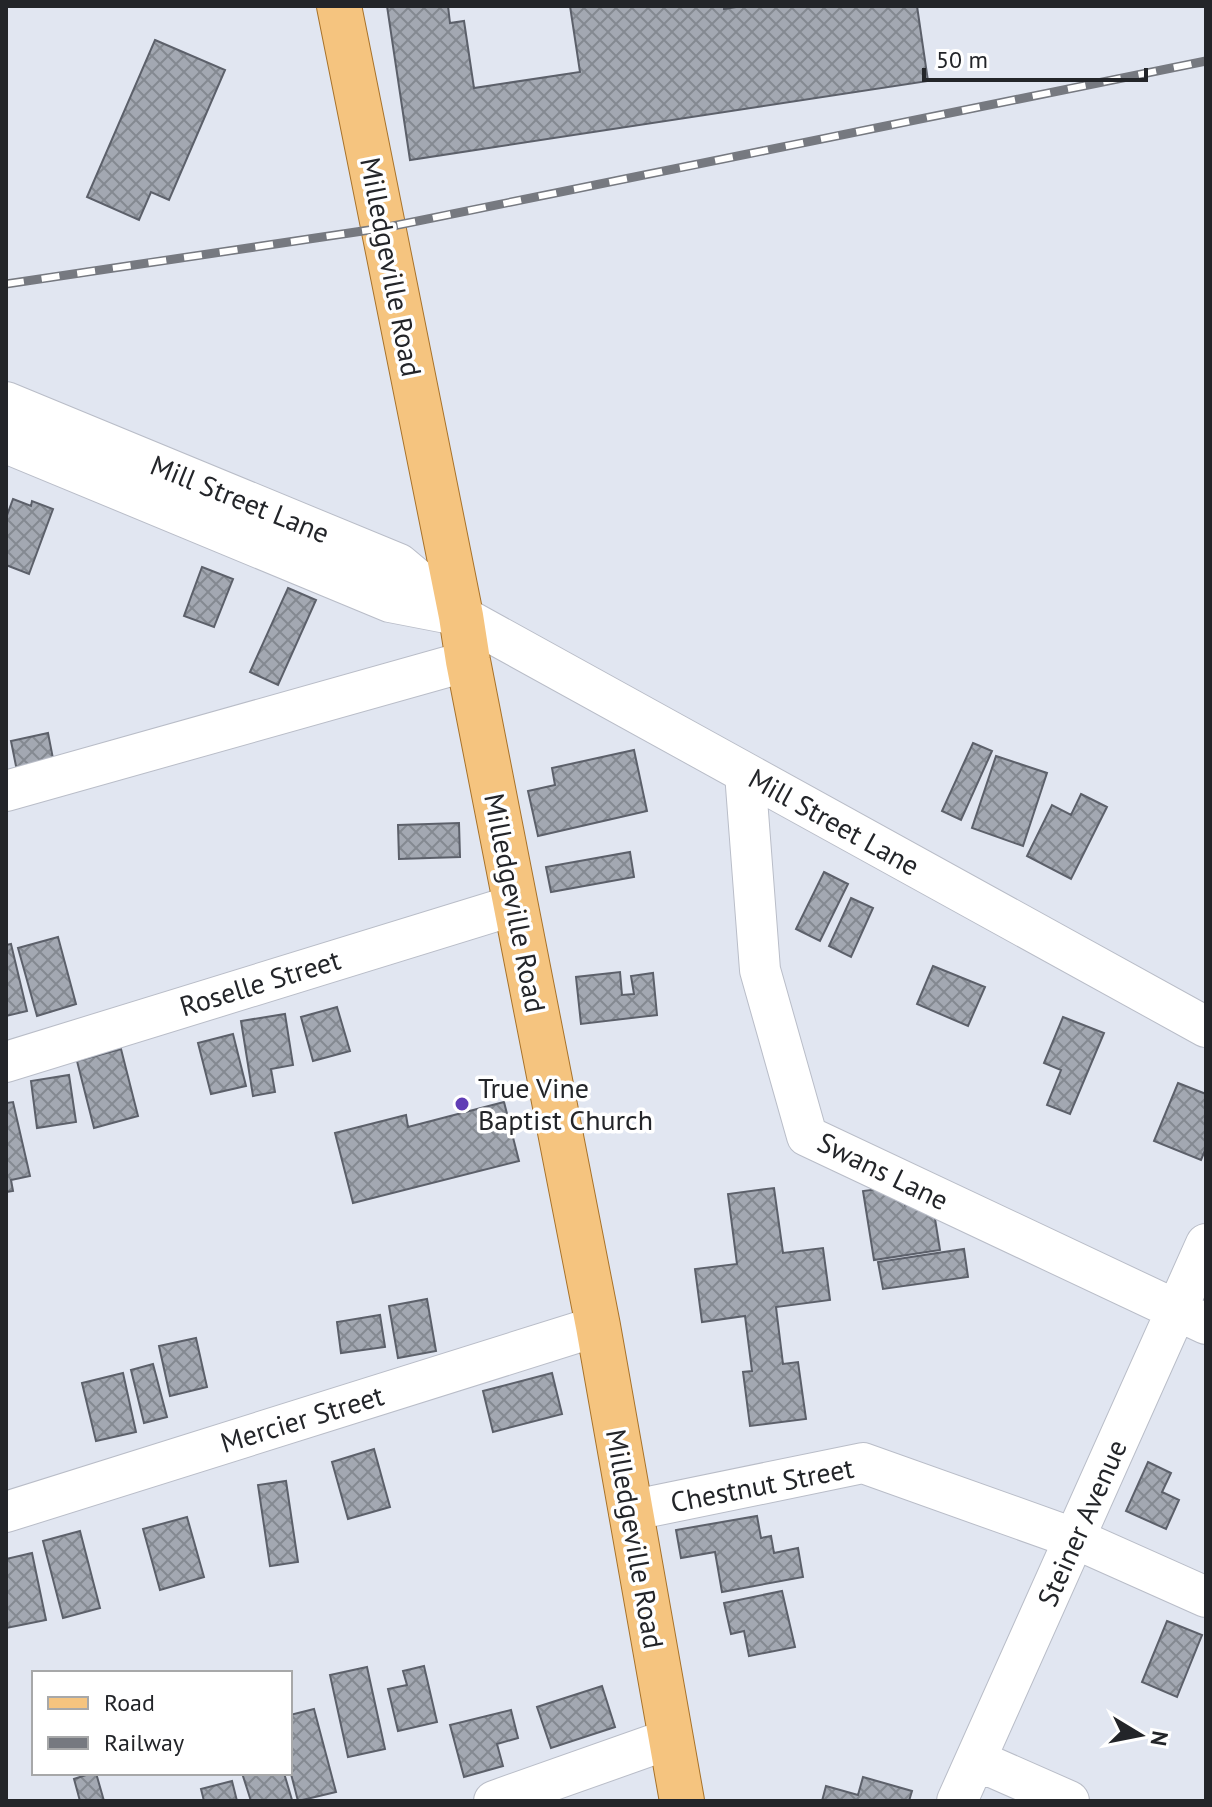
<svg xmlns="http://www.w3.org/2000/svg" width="1212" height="1807" viewBox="0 0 1212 1807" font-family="'PT Sans',sans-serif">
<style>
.building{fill:url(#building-cross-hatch);stroke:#5c606a;stroke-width:2}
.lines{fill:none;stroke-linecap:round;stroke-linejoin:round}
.minor-casing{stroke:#b9bdc8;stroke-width:42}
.major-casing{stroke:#a87229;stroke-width:46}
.minor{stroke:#fff;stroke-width:40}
.major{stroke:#f5c47f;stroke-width:44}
.rail-casing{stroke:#767980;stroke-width:9}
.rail{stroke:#fff;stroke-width:6;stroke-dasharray:18;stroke-linecap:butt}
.poi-dot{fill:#603db5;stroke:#fff;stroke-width:3}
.labels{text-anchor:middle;stroke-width:7;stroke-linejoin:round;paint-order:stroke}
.street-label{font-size:28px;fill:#232529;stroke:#fff}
.poi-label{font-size:28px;fill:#232529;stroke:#fff;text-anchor:start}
</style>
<defs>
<pattern id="building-cross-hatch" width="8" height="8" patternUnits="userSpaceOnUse" patternTransform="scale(2)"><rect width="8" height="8" fill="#a3a8b2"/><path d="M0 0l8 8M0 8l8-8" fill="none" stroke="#848991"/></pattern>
</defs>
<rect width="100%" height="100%" fill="#e1e6f1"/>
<path class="building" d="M 387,6 L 448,6 L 450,23 L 464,21 L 474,88 L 580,72 L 570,6 L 724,6 L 724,9 L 742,6 L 917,6 L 928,81 L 410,160 Z
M 155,40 L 225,70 L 169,200 L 151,192 L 139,220 L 87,197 Z
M 13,499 L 31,506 L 32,501 L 53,509 L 29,574 L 6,565 L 6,518 Z
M 202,567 L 233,579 L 214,627 L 184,616 Z
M 288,588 L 316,600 L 278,685 L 250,672 Z
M 48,733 L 56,774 L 19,781 L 11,741 Z
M 973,743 L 992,751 L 961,820 L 942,811 Z
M 634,750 L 647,811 L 538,836 L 528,791 L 555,785 L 552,768 Z
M 996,756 L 1047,773 L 1023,846 L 972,828 Z
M 1081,794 L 1107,807 L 1071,879 L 1027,856 L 1052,805 L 1071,815 Z
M 459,823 L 460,857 L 399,859 L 398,825 Z
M 630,852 L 634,877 L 551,892 L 546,867 Z
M 824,872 L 848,884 L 820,941 L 796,929 Z
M 851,898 L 873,908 L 851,957 L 829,946 Z
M 58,937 L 76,1004 L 37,1016 L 18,948 Z
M 11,944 L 27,1011 L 6,1016 L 6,945 Z
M 933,966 L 985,987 L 968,1026 L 917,1004 Z
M 620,972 L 622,995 L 634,994 L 631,976 L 653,973 L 657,1015 L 581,1024 L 576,977 Z
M 337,1007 L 350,1051 L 313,1061 L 301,1017 Z
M 285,1014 L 293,1065 L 271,1069 L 275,1092 L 253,1096 L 241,1021 Z
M 1063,1017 L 1104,1033 L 1070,1114 L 1047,1105 L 1061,1070 L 1044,1063 Z
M 233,1034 L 246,1086 L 211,1094 L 198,1043 Z
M 121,1049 L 138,1116 L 94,1128 L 77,1061 Z
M 69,1075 L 76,1122 L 37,1128 L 31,1081 Z
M 1178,1083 L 1206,1094 L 1206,1148 L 1201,1160 L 1154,1141 Z
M 13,1102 L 30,1176 L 11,1180 L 13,1191 L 6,1192 L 6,1103 Z
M 504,1102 L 519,1161 L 353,1203 L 335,1133 L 406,1115 L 408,1127 Z
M 901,1186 L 905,1205 L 932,1200 L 940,1250 L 874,1260 L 863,1191 Z
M 774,1188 L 783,1253 L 823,1248 L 830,1300 L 776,1307 L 783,1364 L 798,1362 L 806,1419 L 750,1426 L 743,1372 L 752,1371 L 745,1316 L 702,1322 L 695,1269 L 737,1264 L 728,1194 Z
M 964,1249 L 968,1277 L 883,1289 L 878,1262 Z
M 427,1299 L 436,1351 L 398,1358 L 389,1306 Z
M 380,1315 L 385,1347 L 341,1353 L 337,1322 Z
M 196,1338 L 207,1387 L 170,1396 L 159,1346 Z
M 153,1364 L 167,1417 L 144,1423 L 131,1370 Z
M 123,1373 L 136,1432 L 96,1441 L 82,1383 Z
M 552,1373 L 562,1414 L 493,1432 L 483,1391 Z
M 374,1449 L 390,1507 L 348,1519 L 332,1462 Z
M 1148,1462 L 1171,1473 L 1162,1492 L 1179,1500 L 1166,1529 L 1126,1511 Z
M 286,1481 L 298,1562 L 270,1566 L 258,1485 Z
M 757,1516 L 761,1538 L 771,1536 L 774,1553 L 798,1548 L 803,1577 L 722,1592 L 715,1552 L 681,1558 L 676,1530 Z
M 187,1517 L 204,1577 L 160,1590 L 143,1529 Z
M 80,1531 L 100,1608 L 63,1618 L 43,1541 Z
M 32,1553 L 46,1620 L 6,1628 L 6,1559 Z
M 782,1591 L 795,1647 L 749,1656 L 744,1631 L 731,1634 L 724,1603 Z
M 1167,1621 L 1202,1635 L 1177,1697 L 1142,1682 Z
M 424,1666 L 437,1722 L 398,1731 L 388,1689 L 407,1685 L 403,1671 Z
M 367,1667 L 385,1749 L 348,1757 L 330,1675 Z
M 602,1686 L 615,1727 L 551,1748 L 537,1707 Z
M 314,1709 L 336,1792 L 298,1801 L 290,1770 L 290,1715 Z
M 511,1710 L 518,1738 L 497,1744 L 503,1766 L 464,1777 L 450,1725 Z
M 92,1773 L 96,1773 L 104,1801 L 80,1801 L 74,1779 Z
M 242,1773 L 284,1773 L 292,1800 L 251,1801 Z
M 863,1777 L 912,1791 L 909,1801 L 822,1801 L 826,1786 L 858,1795 Z
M 232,1781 L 237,1801 L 204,1801 L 201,1789 Z"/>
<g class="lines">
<g class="minor-casing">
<path id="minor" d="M 6,402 L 399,564 L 461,616 L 1206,1027
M 6,443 L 390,602 L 457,615
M 745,773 L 760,970 L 807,1136 L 1206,1324
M 6,791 L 468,661
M 6,1062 L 515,905
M 629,1511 L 863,1463 L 1076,1539 L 1206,1597
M 6,1512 L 598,1326
M 976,1760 L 1069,1801
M 494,1801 L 672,1738
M 957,1801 L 1206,1244"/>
</g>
<g class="major-casing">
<path id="major" d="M 339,6 L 461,616 L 468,661 L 598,1326 L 682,1801"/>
</g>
<use href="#minor" class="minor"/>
<use href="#major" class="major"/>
<g class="rail-casing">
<path id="rail" d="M 6,284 L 383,228 L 1206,61"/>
</g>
<use href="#rail" class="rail"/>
</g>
<circle class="poi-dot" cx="462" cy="1104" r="8"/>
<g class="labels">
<g class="street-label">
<text transform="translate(391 267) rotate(79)" y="10">Milledgeville Road</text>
<text transform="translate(240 499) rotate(22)" y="10">Mill Street Lane</text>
<text transform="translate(834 822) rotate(29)" y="10">Mill Street Lane</text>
<text transform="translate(515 903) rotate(79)" y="10">Milledgeville Road</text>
<text transform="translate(260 983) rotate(-17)" y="10">Roselle Street</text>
<text transform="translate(883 1171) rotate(26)" y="10">Swans Lane</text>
<text transform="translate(302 1419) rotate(-17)" y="10">Mercier Street</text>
<text transform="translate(762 1485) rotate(-11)" y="10">Chestnut Street</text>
<text transform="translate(1082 1523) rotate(-66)" y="10">Steiner Avenue</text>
<text transform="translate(635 1539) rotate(80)" y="10">Milledgeville Road</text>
</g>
<g class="poi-label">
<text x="478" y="1098">True Vine<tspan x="478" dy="32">Baptist Church</tspan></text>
</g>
</g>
<rect width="1212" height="1807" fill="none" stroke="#232529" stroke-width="16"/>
<rect x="32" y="1671" width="260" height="104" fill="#ffffff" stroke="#a7a8a9" stroke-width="2"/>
<rect x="48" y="1697" width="40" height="12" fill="#f5c47f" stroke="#a7a8a9" stroke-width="2"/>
<text x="104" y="1711" font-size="24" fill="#232529">Road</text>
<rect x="48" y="1737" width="40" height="12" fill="#767980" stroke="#a7a8a9" stroke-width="2"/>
<text x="104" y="1751" font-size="24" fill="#232529">Railway</text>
<g transform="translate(1140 1735) rotate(100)" stroke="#ffffff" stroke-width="6" paint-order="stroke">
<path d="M0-6L14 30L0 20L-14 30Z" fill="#232529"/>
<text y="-12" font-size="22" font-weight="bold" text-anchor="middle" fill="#232529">N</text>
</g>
<path d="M924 68v12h222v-12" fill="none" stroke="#232529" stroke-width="4"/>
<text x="936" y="68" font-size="24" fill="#232529" stroke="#ffffff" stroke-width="6" paint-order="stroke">50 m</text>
</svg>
